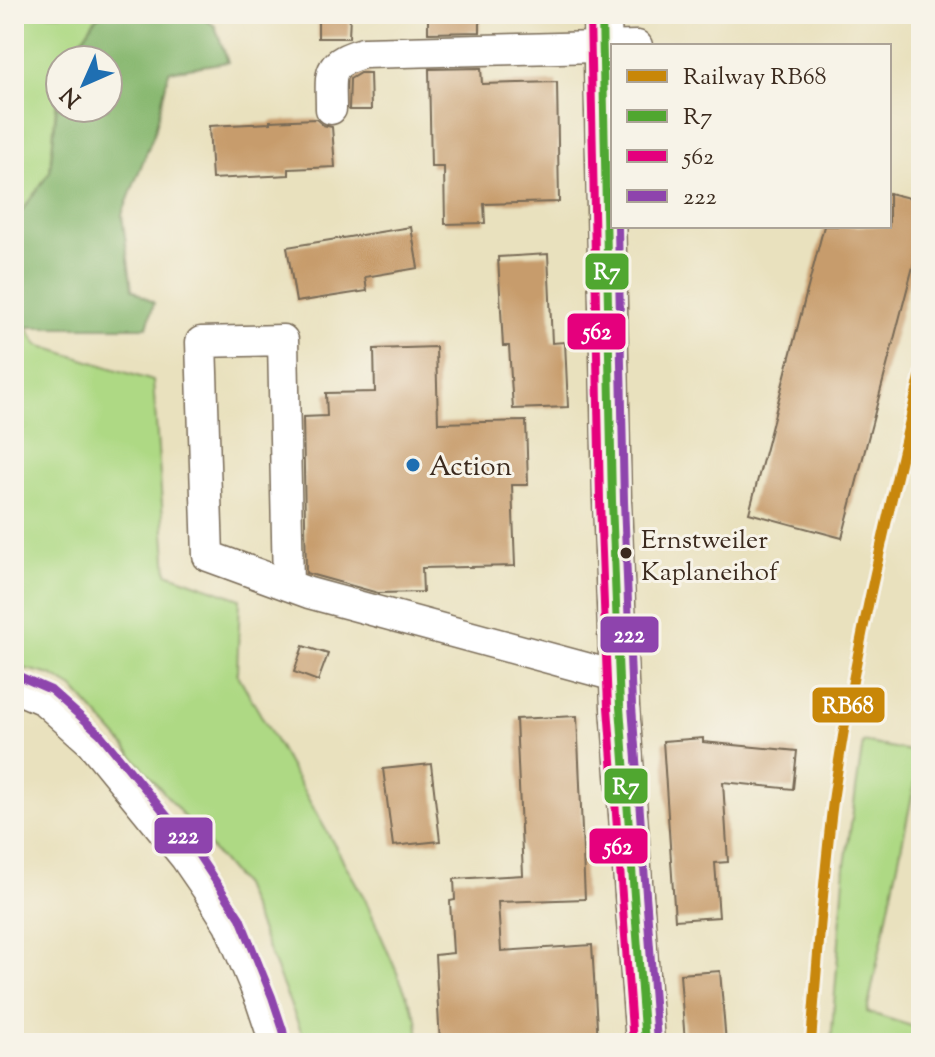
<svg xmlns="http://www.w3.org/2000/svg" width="935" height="1057" viewBox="0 0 935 1057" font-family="'Sorts Mill Goudy',serif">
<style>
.green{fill:#aed984;stroke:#748251;stroke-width:2}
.forest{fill:#8ab972;stroke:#627248;stroke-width:2}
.building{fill:#c79c6c}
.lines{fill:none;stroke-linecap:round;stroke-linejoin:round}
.minor-casing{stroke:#786a56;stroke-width:33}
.major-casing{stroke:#786a56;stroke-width:41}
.minor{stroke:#fff;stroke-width:30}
.major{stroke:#fff;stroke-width:38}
.bus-1-casing{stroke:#f7f3e8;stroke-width:14}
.bus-2-casing{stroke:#f7f3e8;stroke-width:14}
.bus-3-casing{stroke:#f7f3e8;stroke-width:14}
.bus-1{stroke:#50a730;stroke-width:8}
.bus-2{stroke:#e5007d;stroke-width:8}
.bus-3{stroke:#8e44ad;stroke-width:8}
.rail-1-casing{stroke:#f7f3e8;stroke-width:16}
.rail-1{stroke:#c88708;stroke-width:10}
.poi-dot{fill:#1f6fb2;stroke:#f7f3e8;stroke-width:3}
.bus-dot{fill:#3b2a1e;stroke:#f7f3e8;stroke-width:3}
.labels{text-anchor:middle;stroke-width:6;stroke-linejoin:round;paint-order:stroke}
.bus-label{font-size:26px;fill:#3b2a1e;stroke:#f7f3e8;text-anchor:start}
.poi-label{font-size:28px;fill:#3b2a1e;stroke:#f7f3e8;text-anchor:start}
.line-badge{stroke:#f7f3e8;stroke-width:3}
.badge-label{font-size:22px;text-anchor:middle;font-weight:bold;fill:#fff}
</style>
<rect width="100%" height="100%" fill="#f7f3e8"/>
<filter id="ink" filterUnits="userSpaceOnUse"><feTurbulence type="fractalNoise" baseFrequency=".0125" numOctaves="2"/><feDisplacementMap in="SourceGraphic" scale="16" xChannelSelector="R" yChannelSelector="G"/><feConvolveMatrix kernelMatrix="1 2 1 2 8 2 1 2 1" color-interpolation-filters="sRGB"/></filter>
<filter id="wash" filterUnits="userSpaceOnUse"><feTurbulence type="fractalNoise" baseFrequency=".006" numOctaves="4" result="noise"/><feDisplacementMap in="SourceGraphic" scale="32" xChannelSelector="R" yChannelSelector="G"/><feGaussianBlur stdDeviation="1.8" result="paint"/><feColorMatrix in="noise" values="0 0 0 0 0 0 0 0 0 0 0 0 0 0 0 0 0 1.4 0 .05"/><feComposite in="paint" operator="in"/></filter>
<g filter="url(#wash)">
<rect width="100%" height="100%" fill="#e9e1be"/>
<path class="green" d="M 14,14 L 102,14 L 96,18 L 69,60 L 60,60 L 50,172 L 14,222 Z
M 14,308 L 38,345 L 153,381 L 167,573 L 240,599 L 237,673 L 366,901 L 417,1019 L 419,1043 L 306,1043 L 242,885 L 117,737 L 73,688 L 51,675 L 14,666 Z
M 863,742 L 921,753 L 867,1012 L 921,1029 L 921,1043 L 831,1043 L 845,865 Z"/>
<path class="forest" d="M 102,14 L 197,14 L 215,26 L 228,62 L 169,71 L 155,131 L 122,215 L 132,289 L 154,303 L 147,327 L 26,327 L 14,308 L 14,222 L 50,172 L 60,75 L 60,108 L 108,108 L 108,60 L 69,60 L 96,18 Z"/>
<g id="blocks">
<path class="building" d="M 318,14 L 350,14 L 349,38 L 318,38 Z
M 428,14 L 480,14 L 480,32 L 428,33 Z
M 481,68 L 482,84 L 557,82 L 559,202 L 484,204 L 485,223 L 445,224 L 444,167 L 431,167 L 429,69 Z
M 360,73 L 370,73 L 371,110 L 349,110 L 350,79 Z
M 316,119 L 323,125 L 332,127 L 335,167 L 289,169 L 289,175 L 212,179 L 209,126 L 270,123 L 270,121 Z
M 889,193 L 921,201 L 921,236 L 842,538 L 749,513 L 824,226 L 889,226 Z
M 411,227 L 418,268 L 365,277 L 367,291 L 296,302 L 287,247 Z
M 548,254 L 552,343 L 565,342 L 568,407 L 513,409 L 509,346 L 503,346 L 498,257 Z
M 436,347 L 438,423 L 526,421 L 528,485 L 512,485 L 515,566 L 422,568 L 423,592 L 378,593 L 306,573 L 303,417 L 327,416 L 326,393 L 375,392 L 374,349 Z
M 303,646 L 328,654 L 318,681 L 294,672 Z
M 577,716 L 585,899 L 498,902 L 501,951 L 592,945 L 598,1043 L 440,1043 L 435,955 L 453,953 L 450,901 L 455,900 L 454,879 L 523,875 L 516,719 Z
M 703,738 L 703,742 L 797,751 L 793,789 L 723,782 L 728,862 L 715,863 L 719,917 L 675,920 L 663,741 Z
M 431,764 L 440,841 L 393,846 L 383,769 Z
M 720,971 L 726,1043 L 685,1043 L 680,974 Z"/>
</g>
</g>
<g filter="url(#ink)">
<use href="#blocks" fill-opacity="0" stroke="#786a56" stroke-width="2"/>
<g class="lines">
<g class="minor-casing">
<path id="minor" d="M 331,109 C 331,73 325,64 363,53 L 637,46
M 288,585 L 283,340 L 201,342 L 208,556 L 309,593 L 619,677
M 14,687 L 44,700 L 91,742 L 185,857 L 207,889 L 229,924 L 261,1001 L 272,1034 L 273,1043"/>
</g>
<g class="major-casing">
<path id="major" d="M 602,14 L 612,501 L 620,707 L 645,1043"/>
</g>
<use href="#minor" class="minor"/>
<use href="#major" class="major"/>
<g class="bus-1-casing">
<path id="bus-1" d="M 602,14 L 612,501 L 620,707 L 645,1043"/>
</g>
<g class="bus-2-casing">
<path id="bus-2" d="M 590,14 L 600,501 L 608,707 L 633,1043"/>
</g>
<g class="bus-3-casing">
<path id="bus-3" d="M 618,226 L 624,501 L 632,706 L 657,1042
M 19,676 L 51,690 L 100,734 L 195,850 L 240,918 L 272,997 L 283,1030 L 285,1042"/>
</g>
<use href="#bus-1" class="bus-1"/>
<use href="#bus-2" class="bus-2"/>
<use href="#bus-3" class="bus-3"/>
<g class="rail-1-casing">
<path id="rail-1" d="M 811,1043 C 817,962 823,882 833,801 C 853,657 888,515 921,373"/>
</g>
<use href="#rail-1" class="rail-1"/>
</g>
</g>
<circle class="poi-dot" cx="413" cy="465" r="8"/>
<circle class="bus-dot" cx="626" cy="553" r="7"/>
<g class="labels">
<g class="bus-label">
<text x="641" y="548">Ernstweiler<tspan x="641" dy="32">Kaplaneihof</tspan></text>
</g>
<g class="poi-label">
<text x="429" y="475">Action</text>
</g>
</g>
<g class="line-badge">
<rect x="584" y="252" width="46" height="39" rx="8" fill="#50a730"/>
<rect x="566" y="312" width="61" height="39" rx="8" fill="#e5007d"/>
<rect x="599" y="615" width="61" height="39" rx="8" fill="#8e44ad"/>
<rect x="811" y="686" width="75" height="38" rx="8" fill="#c88708"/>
<rect x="603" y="767" width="46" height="38" rx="8" fill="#50a730"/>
<rect x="153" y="816" width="61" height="39" rx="8" fill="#8e44ad"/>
<rect x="588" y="827" width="61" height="38" rx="8" fill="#e5007d"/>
</g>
<g class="badge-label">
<text x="607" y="279">R7</text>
<text x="597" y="339">562</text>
<text x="629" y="642">222</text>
<text x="848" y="713">RB68</text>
<text x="626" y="794">R7</text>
<text x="183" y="843">222</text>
<text x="618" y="854">562</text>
</g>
<rect width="935" height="1057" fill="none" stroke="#f7f3e8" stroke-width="48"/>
<rect x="611" y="44" width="280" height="184" fill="#f7f3e8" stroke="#aca397" stroke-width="2"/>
<rect x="627" y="70" width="40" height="12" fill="#c88708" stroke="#aca397" stroke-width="2"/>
<text x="683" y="84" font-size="24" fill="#3b2a1e">Railway RB68</text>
<rect x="627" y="110" width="40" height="12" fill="#50a730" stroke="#aca397" stroke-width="2"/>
<text x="683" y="124" font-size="24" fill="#3b2a1e">R7</text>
<rect x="627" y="150" width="40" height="12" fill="#e5007d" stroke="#aca397" stroke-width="2"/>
<text x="683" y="164" font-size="24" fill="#3b2a1e">562</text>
<rect x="627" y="190" width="40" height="12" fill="#8e44ad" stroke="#aca397" stroke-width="2"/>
<text x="683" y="204" font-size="24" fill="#3b2a1e">222</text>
<g transform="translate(84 84) rotate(225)"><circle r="38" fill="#f7f3e8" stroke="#aca397" stroke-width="2"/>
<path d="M0-6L14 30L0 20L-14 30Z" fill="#1f6fb2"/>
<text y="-12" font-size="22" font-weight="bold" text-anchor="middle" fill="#3b2a1e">N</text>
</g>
</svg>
